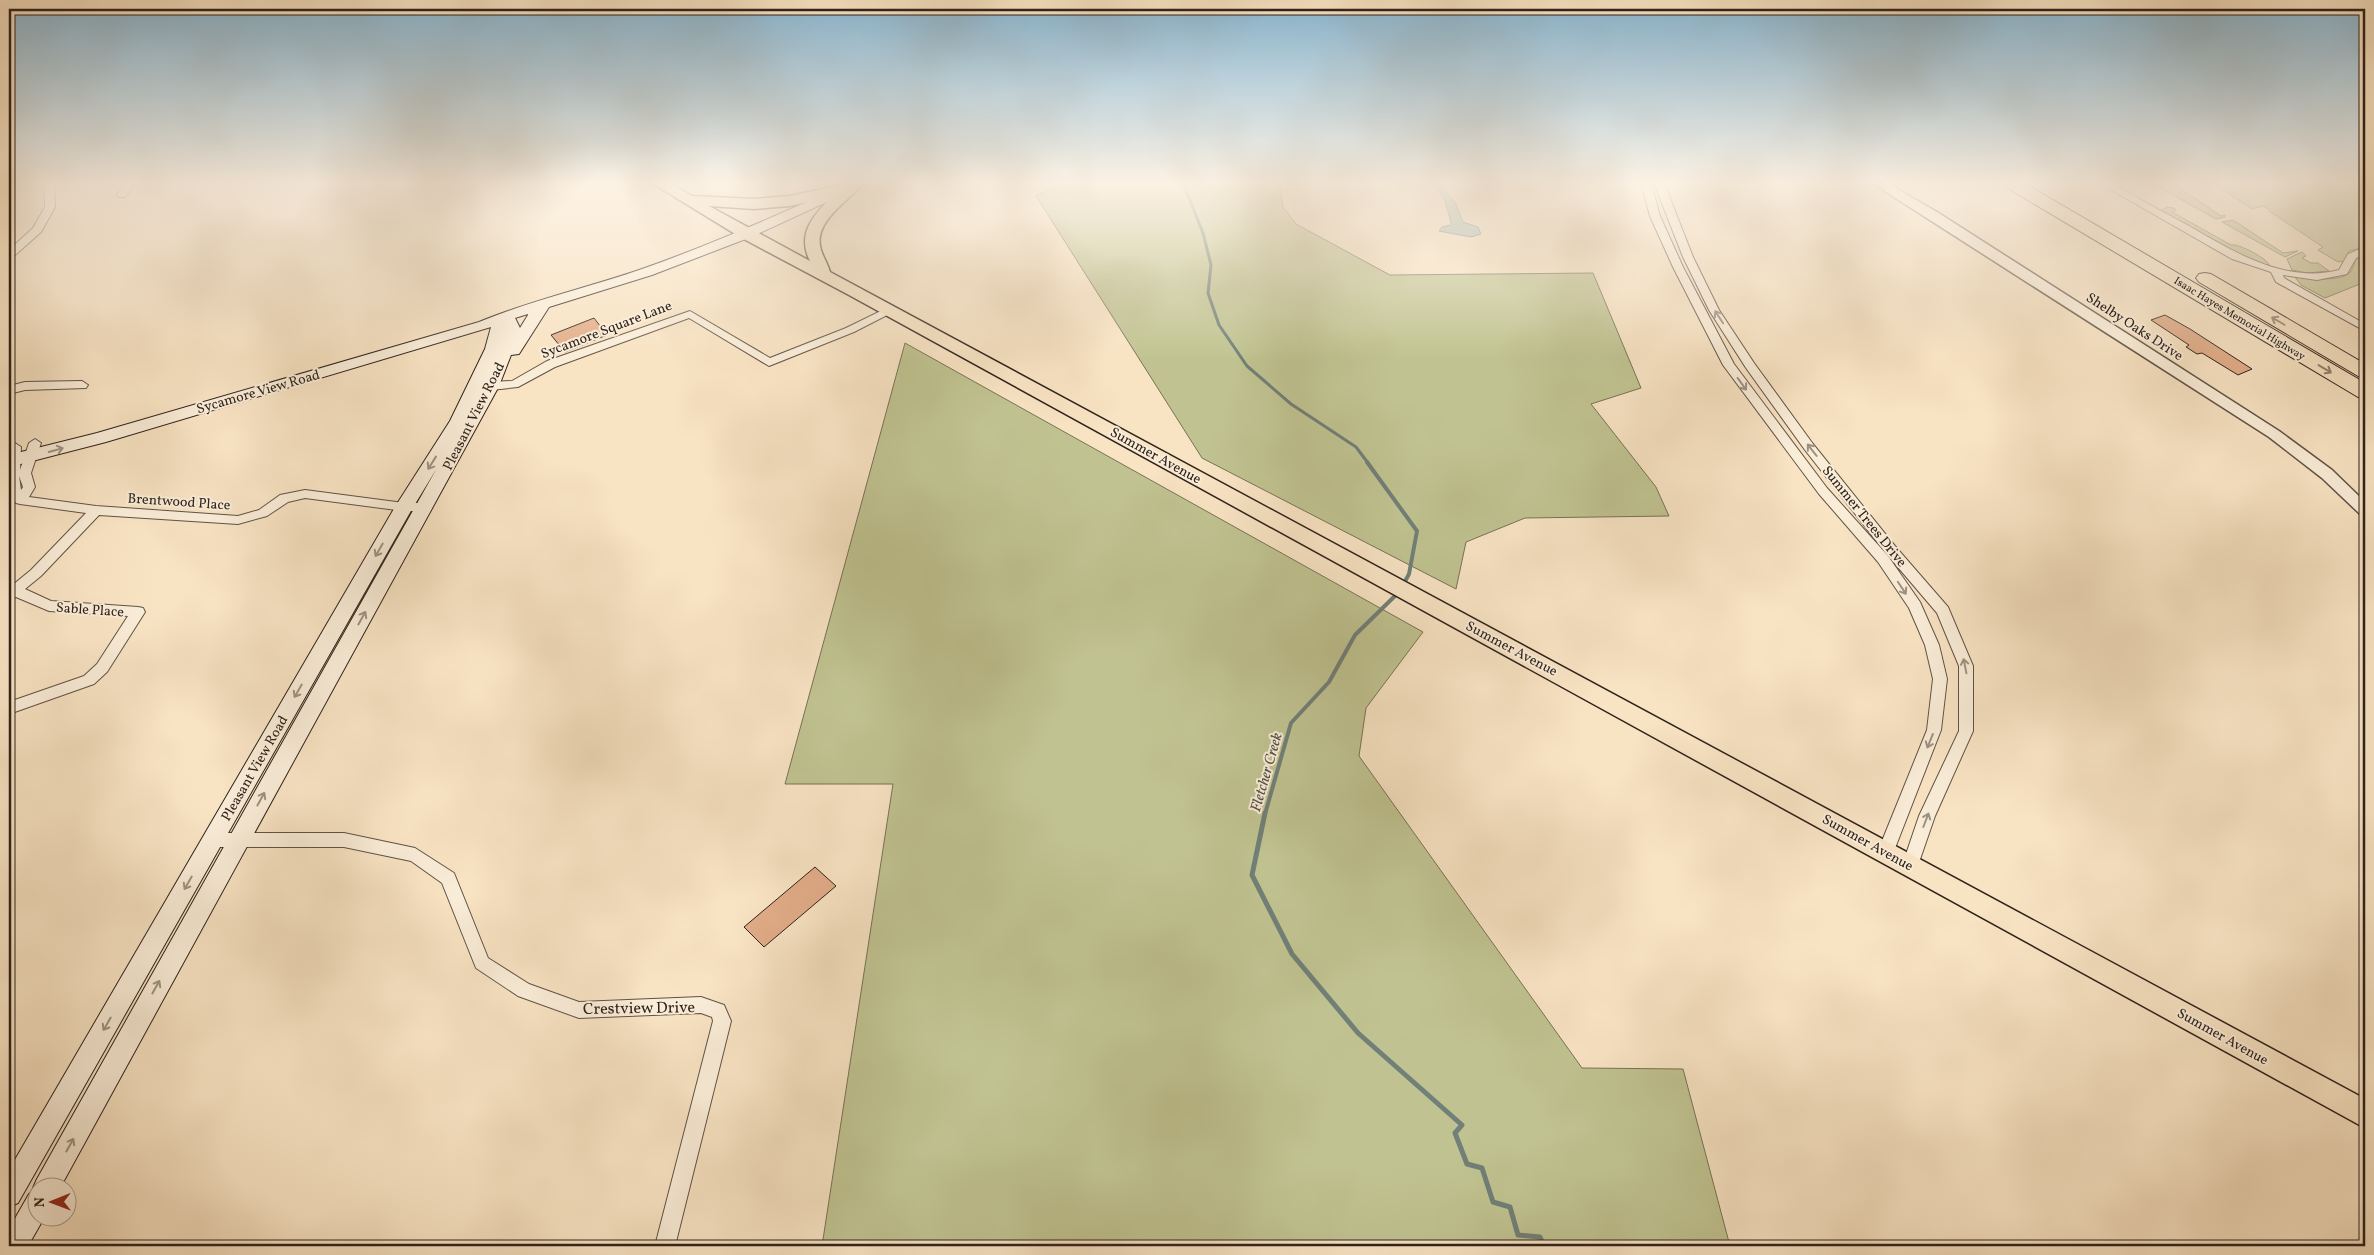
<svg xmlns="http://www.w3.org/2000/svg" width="2374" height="1255" viewBox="0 0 2374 1255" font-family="Vollkorn,serif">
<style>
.green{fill:#c0c391;stroke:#777256}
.water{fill:#9dbeb6;stroke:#718078}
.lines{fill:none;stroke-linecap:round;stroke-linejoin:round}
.stream-far2{stroke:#718078;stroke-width:3}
.stream-far1{stroke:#718078;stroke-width:4}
.stream{stroke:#718078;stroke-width:5}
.building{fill:#e2ad89;stroke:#2e221c}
.minor-casing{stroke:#605246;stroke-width:2}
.tertiary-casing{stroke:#605246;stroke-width:3}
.secondary-casing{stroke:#2e221c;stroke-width:2}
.primary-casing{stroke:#2e221c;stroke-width:3}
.motorway-casing{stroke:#2e221c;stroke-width:2}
.minor{fill:#faedd8;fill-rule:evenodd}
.tertiary{fill:#faedd8;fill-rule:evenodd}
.secondary{fill:#faedd8;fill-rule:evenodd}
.primary{fill:#f8e3c3;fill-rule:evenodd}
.motorway{fill:#f8e3c3;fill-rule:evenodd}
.oneway{stroke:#9e9283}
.oneway2{stroke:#938270}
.labels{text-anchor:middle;stroke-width:4;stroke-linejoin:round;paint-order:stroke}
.far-street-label{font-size:11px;fill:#2e221c;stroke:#faedd8}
.street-label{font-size:14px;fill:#2e221c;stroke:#faedd8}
.water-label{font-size:15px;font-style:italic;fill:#4f514a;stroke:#faedd8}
.near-street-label{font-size:16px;fill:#2e221c;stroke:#faedd8}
</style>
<rect width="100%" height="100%" fill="#f8e3c3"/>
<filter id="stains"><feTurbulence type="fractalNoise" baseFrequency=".004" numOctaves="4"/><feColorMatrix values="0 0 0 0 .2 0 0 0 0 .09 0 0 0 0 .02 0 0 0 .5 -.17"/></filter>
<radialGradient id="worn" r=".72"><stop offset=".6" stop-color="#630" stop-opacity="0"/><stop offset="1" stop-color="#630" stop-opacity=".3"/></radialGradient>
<path class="green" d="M 1061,183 L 1279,183 L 1283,207 L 1296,224 L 1390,275 L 1593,273 L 1641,388 L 1591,404 L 1656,487 L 1669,516 L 1525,518 L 1466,542 L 1456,589 L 1202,458 L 1036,196 Z
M 2151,183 L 2167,183 L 2172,187 L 2177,186 L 2221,216 L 2225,215 L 2225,217 L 2216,219 Z
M 2212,183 L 2365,183 L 2365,247 L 2349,251 L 2344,261 L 2338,262 L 2318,250 L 2323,247 L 2269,211 L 2270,210 L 2263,206 L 2252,209 Z
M 2167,207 L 2174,208 L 2176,210 L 2172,212 L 2231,245 C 2238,243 2268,259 2269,265 C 2244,266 2184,225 2160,211 Z
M 2233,220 L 2283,253 L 2298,251 L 2285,257 L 2222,222 Z
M 2302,252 L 2306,256 L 2302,258 L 2311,263 L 2318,263 L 2329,271 L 2307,273 L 2292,270 L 2287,259 Z
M 2358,257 L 2365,261 L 2365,282 L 2325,298 L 2301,285 L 2295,277 C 2307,278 2343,283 2351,271 C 2354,267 2354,261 2358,257 Z
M 905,343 L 1423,632 L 1366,708 L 1359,756 L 1582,1068 L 1683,1069 L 1730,1246 L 822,1246 L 893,784 L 785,784 Z"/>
<path class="water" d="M 1433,183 L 1442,183 L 1444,189 L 1455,202 L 1463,222 L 1478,227 L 1481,234 L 1471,237 L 1439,231 L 1442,227 L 1451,225 L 1451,222 L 1445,201 Z"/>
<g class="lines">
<path class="stream-far2" d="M 1183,183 L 1203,233 L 1211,265 L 1208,293 L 1219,325 L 1247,366 L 1291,404 L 1356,447 L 1368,463"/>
<path class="stream-far1" d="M 1367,462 L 1417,531 L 1409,574 L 1403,585
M 1265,814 L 1291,723 L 1329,682 L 1355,635 L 1398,593"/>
<path class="stream" d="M 1265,813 L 1252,875 L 1292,954 L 1358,1033 L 1462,1125 L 1455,1133 L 1467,1164 L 1482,1168 L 1493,1202 L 1510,1207 L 1518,1235 L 1540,1237 L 1544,1246"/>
</g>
<path class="building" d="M 2165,315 L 2190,329 L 2252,369 L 2238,375 L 2202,353 L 2197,354 L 2186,347 L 2189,345 L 2151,320 Z
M 594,318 L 607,335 L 565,352 L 551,335 Z
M 815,867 L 836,886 L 764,947 L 744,927 Z"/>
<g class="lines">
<g class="minor-casing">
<path id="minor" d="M 44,183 L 54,183 L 55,207 L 41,232 L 13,257 L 9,258 L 9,250 L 33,228 L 45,207 Z
M 126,183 L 136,183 L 125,197 L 119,197 L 117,195 Z
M 1641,183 L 1651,183 L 1660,216 L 1683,267 L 1734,364 L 1827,488 L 1888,556 L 1920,602 L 1939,645 L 1947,679 L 1941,730 L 1892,856 L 1886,858 L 1880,856 L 1878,851 L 1927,730 L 1933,679 L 1925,645 L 1909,608 L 1878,562 L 1819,494 L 1723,365 L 1673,267 L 1650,216 Z
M 1654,183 L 1664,183 L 1693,257 L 1719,310 L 1754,363 L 1813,444 L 1895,546 L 1948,607 L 1973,666 L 1973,731 L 1935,816 L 1916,871 L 1910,873 L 1904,871 L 1902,866 L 1919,816 L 1959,731 L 1959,666 L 1937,613 L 1885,552 L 1805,450 L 1746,368 L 1709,310 L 1683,257 Z
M 2099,183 L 2112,183 C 2137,198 2163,212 2189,226 C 2234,252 2285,284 2339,270 L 2348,254 L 2365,247 L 2365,254 L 2356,258 L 2347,274 L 2317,280 L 2283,275 L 2284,278 L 2365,324 L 2365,331 L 2276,282 L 2271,272 L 2232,259 Z
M 889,307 L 893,308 L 893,312 L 854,332 L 769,366 L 689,318 L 555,367 L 518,387 L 491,390 L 485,386 L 491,382 L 512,381 L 547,361 L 690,311 L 770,358 L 846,328 Z
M 82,381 L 88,385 L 86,388 L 25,390 L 9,394 L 9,386 L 25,382 Z
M 35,439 L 41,443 L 31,473 L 35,487 L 29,497 L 96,506 L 238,516 L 259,510 L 280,495 L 305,490 L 404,503 L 425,503 L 431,507 L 425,511 L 404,511 L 305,498 L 288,502 L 267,516 L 238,524 L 99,515 L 41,576 L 25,589 L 51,601 L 138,607 L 143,608 L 145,612 L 107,672 L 94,684 L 9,714 L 9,702 L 84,676 L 97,664 L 128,616 L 49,611 L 16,597 L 9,600 L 9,588 L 31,570 L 86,513 L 20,504 L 16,503 L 14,500 L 15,497 L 10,496 L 9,447 L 15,443 L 21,447 L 20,470 L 29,443 ZM 19,476 L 23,487 L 21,490 Z
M 212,833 L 344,833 L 415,848 L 454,873 L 488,958 L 529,984 L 579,1002 L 701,997 L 724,1005 L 731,1021 L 675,1246 L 655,1246 L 713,1021 L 712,1017 L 701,1013 L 579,1018 L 518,996 L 476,968 L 442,883 L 411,861 L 344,847 L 212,847 L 206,845 L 204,840 L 206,835 Z"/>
</g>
<g class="tertiary-casing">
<path id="tertiary" d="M 1872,183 L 1887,183 L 1937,212 L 2279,431 L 2332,470 L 2365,502 L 2365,515 L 2360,514 L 2322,478 L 2269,437 Z"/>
</g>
<g class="secondary-casing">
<path id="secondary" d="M 850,183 L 868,183 L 751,237 L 652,275 L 549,307 L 519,354 L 511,355 L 499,386 L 60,1188 L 38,1188 L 38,1218 L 44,1218 L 28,1246 L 9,1246 L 9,1229 L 29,1194 L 35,1191 L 33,1188 L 37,1179 L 437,468 L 412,509 L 18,1203 L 9,1207 L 9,1170 L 395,507 L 450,421 L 485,349 L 491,327 L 106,442 L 9,467 L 9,455 L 97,433 L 479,322 C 532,300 587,288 642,269 C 713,244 782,213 850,183 ZM 528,314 L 528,315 L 520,328 L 515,318 Z"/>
</g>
<g class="primary-casing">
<path id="primary" d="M 652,183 L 670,183 L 692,196 L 754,199 L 790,196 L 851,183 L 856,185 L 859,188 L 856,191 C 841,206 813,225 821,250 C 823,257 828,264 830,272 L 2365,1099 L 2365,1128 L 849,295 L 740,237 ZM 833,196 C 814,214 796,234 810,261 L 709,206 L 754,209 L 790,206 Z"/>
</g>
<g class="motorway-casing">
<path id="motorway" d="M 2004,183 L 2024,183 L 2365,383 L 2365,398 L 2358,397 L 2006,187 Z
M 2205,273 L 2211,274 L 2365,364 L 2365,378 L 2358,376 L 2199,282 L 2196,278 L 2199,274 Z"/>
</g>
<use href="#minor" class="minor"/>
<use href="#tertiary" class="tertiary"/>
<use href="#secondary" class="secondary"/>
<use href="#primary" class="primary"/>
<use href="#motorway" class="motorway"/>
</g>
<defs><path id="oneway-shaft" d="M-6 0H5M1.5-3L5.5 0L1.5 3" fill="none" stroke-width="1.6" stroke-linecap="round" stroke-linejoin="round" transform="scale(1.25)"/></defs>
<g class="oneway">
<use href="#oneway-shaft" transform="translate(1719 317) rotate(-123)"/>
<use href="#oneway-shaft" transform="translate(1742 384) rotate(54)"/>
<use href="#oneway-shaft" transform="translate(56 450) rotate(-15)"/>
<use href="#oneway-shaft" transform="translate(1812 450) rotate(-128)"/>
<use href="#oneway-shaft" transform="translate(432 463) rotate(122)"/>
<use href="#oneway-shaft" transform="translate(379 550) rotate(120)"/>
<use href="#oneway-shaft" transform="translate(1902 588) rotate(56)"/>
<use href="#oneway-shaft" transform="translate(362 618) rotate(-61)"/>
<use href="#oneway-shaft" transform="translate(1965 666) rotate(-101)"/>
<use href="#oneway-shaft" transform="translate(298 691) rotate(120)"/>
<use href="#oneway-shaft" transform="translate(1930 741) rotate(112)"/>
<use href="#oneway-shaft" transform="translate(261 799) rotate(-61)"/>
<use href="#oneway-shaft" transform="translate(1926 820) rotate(-69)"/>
<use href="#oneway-shaft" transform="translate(188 883) rotate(120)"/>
<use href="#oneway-shaft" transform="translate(156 987) rotate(-61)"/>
<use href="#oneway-shaft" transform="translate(107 1024) rotate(120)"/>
<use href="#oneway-shaft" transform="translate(70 1145) rotate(-61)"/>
</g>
<g class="oneway2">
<use href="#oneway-shaft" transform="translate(2278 321) rotate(-150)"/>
<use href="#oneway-shaft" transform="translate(2325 369) rotate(31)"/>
</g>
<linearGradient id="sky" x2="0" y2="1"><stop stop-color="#8ab8d4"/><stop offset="0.51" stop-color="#fcf2e4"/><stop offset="1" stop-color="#fcf2e4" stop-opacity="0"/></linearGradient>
<rect width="2374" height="359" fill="url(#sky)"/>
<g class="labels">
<g class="far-street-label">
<text transform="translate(2240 318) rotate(31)" y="4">Isaac Hayes Memorial Highway</text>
</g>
<g class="street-label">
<text transform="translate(2135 326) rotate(33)" y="5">Shelby Oaks Drive</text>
<text transform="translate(606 329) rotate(-21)" y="5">Sycamore Square Lane</text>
<text transform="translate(258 391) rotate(-16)" y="5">Sycamore View Road</text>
<text transform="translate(473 416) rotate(-63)" y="5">Pleasant View Road</text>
<text transform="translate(1156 455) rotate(29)" y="5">Summer Avenue</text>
<text transform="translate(179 501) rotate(4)" y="5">Brentwood Place</text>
<text transform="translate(1865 516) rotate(51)" y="5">Summer Trees Drive</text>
<text transform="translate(90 609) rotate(4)" y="5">Sable Place</text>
<text transform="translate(1512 648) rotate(28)" y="5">Summer Avenue</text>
<text transform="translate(254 768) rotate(-60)" y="5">Pleasant View Road</text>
<text transform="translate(1868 842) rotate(29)" y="5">Summer Avenue</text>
<text transform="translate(2223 1036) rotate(29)" y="5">Summer Avenue</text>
</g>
<g class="water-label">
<text transform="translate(1266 772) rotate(-74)" y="5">Fletcher Creek</text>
</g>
<g class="near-street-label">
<text transform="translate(639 1007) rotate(-1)" y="6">Crestview Drive</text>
</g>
</g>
<rect width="2374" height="1255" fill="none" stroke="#f8e3c3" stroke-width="30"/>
<rect x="10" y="10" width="2354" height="1235" fill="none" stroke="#2e221c" stroke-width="2.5"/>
<rect x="15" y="15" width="2344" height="1225" fill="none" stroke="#2e221c"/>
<g transform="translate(52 1202) rotate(269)"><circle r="24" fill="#faedd8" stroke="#a89c8d"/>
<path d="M0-4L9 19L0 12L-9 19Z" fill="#8f2418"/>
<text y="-8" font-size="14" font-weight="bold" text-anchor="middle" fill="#2e221c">N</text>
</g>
<rect width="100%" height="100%" filter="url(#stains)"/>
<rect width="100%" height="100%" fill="url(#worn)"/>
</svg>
